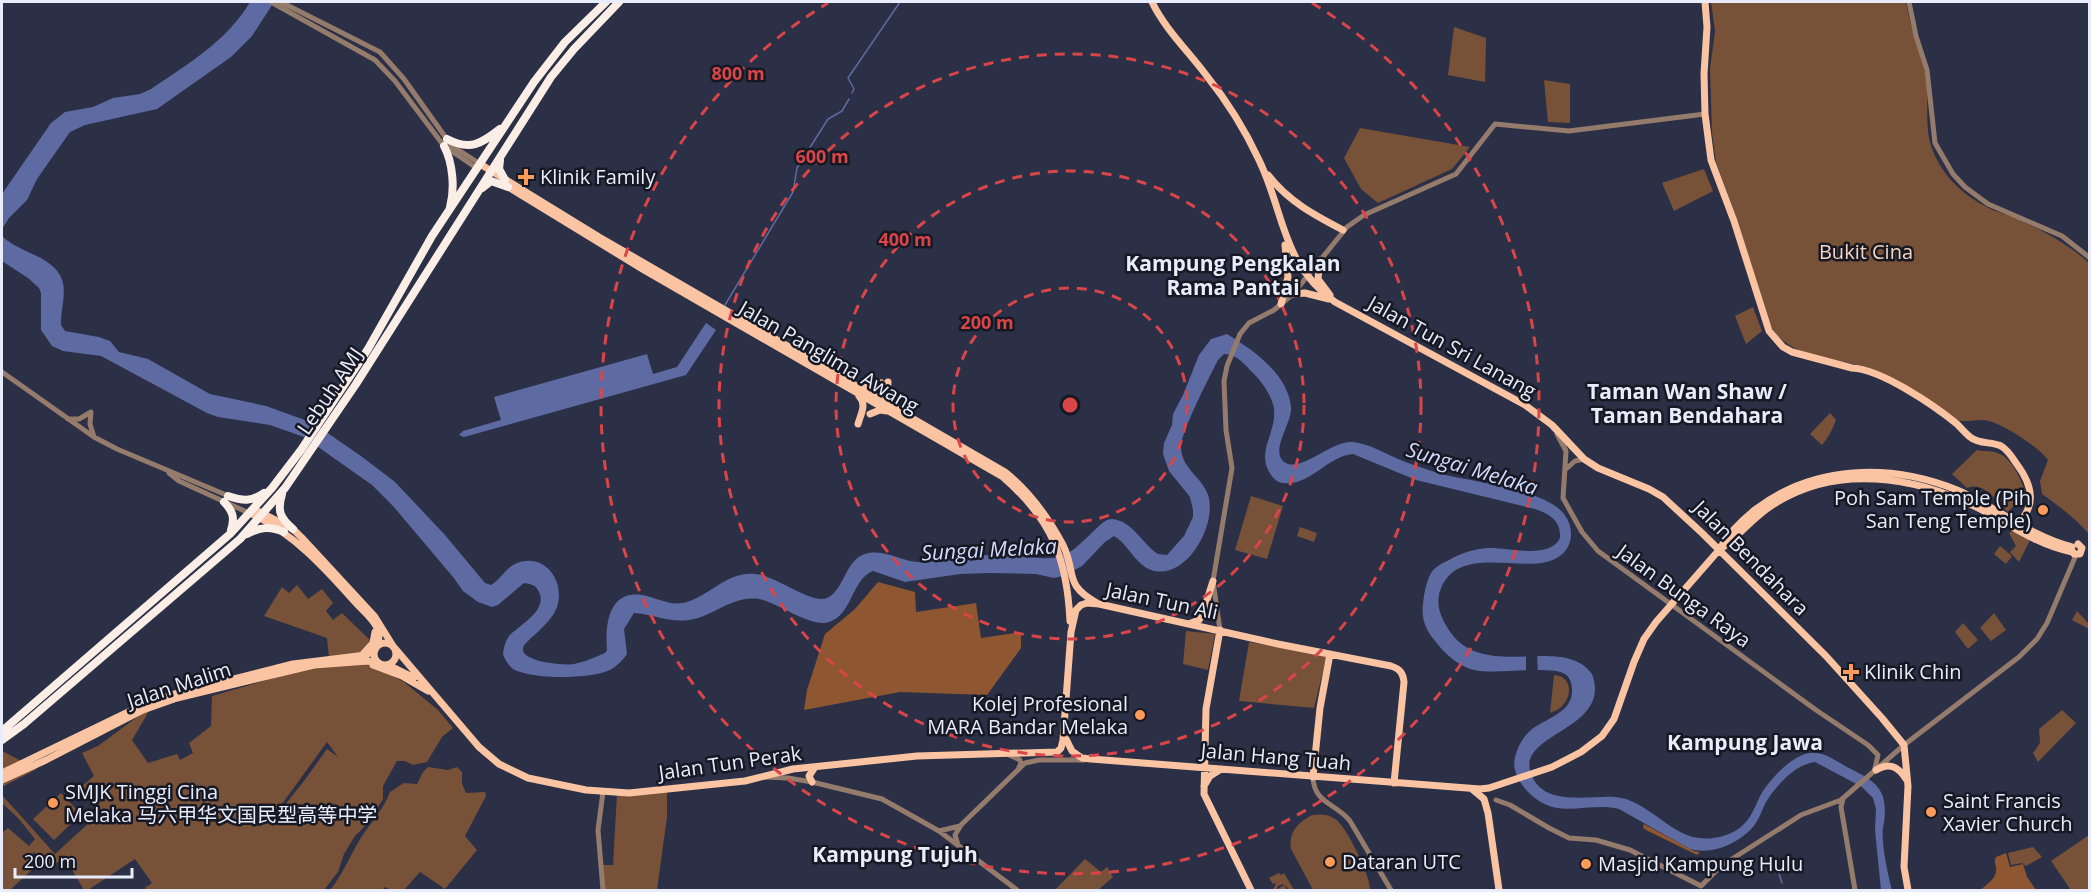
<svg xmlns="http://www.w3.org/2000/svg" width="2091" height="892" viewBox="0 0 2091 892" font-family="'Open Sans','Noto Sans SC',sans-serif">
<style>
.green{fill:#785139;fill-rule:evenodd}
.forest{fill:#8e5732}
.water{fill:#5e6aa2}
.pier{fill:#2b3046}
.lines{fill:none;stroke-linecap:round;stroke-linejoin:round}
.stream{stroke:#5e6aa2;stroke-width:1.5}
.minor{stroke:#957b6b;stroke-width:5}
.major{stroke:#fac4a3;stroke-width:7}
.highway{stroke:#fbeee6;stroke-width:8}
.ring{fill:none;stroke:#d94548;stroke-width:3;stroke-dasharray:10 8}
.poi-dot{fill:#fe9b58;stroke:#161923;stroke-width:2}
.labels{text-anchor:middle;stroke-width:5;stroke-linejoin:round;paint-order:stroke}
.poi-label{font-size:20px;fill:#e8ecfb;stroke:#161923;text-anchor:start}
.park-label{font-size:20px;fill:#f6d4bf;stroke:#161923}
.street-label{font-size:20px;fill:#e8ecfb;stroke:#161923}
.neighbourhood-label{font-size:21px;font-weight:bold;fill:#e8ecfb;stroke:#161923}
.water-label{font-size:21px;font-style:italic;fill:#d2dbfd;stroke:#161923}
.centre{fill:#d94548;stroke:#161923;stroke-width:3}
.ring-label{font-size:18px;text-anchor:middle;font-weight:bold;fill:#d94548;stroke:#161923;stroke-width:5;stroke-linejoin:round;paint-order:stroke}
</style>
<rect width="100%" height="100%" fill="#2b3046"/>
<path class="green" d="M 1711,2 L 1906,2 C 1910,28 1919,48 1925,73 C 1929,93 1926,112 1928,132 C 1932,164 1957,192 1985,206 C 1993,211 2002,213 2011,216 C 2039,229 2066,242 2089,263 L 2089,534 C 2075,518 2059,506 2042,494 L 2040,481 L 2048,460 C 2039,447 1998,420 1982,420 C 1971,420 1965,423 1954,419 C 1930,404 1907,387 1883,374 C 1845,355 1795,365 1770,326 L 1737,219 L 1716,162 L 1712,133 L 1710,69 L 1715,31 Z
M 1454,27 L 1486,38 L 1485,82 L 1448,75 Z
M 1544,80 L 1570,84 L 1570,123 L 1548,122 Z
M 1360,128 L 1470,147 L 1452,169 L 1378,203 L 1361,189 L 1344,158 Z
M 1704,169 L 1713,191 L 1674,211 L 1662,183 Z
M 1753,307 L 1762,331 L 1746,344 L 1735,316 Z
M 1830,413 L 1836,420 C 1833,429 1828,438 1822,445 L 1810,434 Z
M 1977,450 C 1984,452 1991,450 1997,453 C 2013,458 2020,479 2026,493 L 2008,512 C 1996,502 1985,481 1967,488 L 1952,474 Z
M 1251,496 L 1283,506 L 1267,559 L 1235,550 Z
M 1300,527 L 1317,533 L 1314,542 L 1297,536 Z
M 2013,531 L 2030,540 L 2019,562 L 2010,552 L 2016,546 L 2009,533 Z
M 2000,546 L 2012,556 L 2006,564 L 1994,554 Z
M 297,585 L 308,599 L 322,589 L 333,603 L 326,611 L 333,620 L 342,613 L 373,643 L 364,661 L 404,682 L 438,710 L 453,728 L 442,737 L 427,762 L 413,765 L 405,761 L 397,761 L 383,786 L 383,799 L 368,823 L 355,836 L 344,854 L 338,872 L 324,890 L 147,890 L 145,888 L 152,883 L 135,859 L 88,890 L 84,890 L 65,858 L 49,867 L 34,852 L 30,858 L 36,866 L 10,890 L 2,890 L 2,833 L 8,828 L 29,846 L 35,839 L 19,819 L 2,803 L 2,795 L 55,854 L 102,811 L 81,787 L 94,776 L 82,753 L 98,746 L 152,706 L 132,740 L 148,763 L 177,754 L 180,760 L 193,753 L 189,743 L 211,726 L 212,696 L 295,672 L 329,658 L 327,638 L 264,616 L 282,587 L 289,593 ZM 327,742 L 338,757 L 327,749 L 304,781 L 284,806 L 282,804 Z
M 2077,611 L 2089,624 L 2089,629 L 2072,620 Z
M 1994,613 L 2006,630 L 1991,641 L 1980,628 Z
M 1963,623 L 1978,640 L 1968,649 L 1955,632 Z
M 1186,631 L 1215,634 L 1208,670 L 1183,664 Z
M 1249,642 L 1327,655 L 1314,708 L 1239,701 Z
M 1554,675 C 1571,676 1573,694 1563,705 C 1559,710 1554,711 1550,713 Z
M 2062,710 L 2076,723 L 2038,762 L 2033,753 L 2040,743 L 2039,729 Z
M 2,751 L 37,769 L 2,787 Z
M 428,767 L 448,770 L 457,767 L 462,772 L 462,784 L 466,793 L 485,792 L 486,796 L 465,836 L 477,850 L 445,889 L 420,872 L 404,890 L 391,890 L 385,887 L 382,890 L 330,890 C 342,875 349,858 359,841 C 369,824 383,811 390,792 L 404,783 L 417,784 L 423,772 Z
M 667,790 L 667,817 L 657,890 L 605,890 L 601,865 L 613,865 L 617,793 Z
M 61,793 L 81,814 L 54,840 L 33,819 Z
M 1312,815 C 1320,814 1328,814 1335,819 C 1346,825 1371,877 1370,890 L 1313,890 L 1291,849 C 1288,833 1298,822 1312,815 Z
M 2089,835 L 2089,890 L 2071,890 L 2051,861 Z
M 2033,847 L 2042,857 L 2026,866 L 2022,863 L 2011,865 L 2008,853 Z
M 1085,859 L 1101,872 L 1107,867 L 1113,877 L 1098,890 L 1055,890 Z
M 1279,873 L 1281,875 L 1284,873 L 1294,890 L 1290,890 L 1283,884 L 1278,886 L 1276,890 L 1284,885 L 1287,890 L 1273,890 L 1276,883 L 1273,884 L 1269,878 Z"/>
<path class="forest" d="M 878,582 L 915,592 L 916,612 L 976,603 L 981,638 L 1021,632 L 1021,648 L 987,695 L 900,692 L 804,710 L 807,690 L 825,634 L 855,609 Z
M 1644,824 L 1694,851 L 1700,852 L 1697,855 L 1648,831 L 1643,828 Z
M 2006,853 L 2010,867 L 2023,864 L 2027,877 L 2036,890 L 1981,890 C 1986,884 1994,881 1996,872 C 1997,865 1993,864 1996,857 Z"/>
<path class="water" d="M 250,2 L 274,2 L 252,36 L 231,57 L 157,109 L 85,125 L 70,132 L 37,179 L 27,200 L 9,218 L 2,229 L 2,194 L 51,123 L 65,112 L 93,107 L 113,98 L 140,94 L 151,89 C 188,64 227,41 250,2 Z
M 2,236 C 18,253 57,256 63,283 C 66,297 60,312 61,325 L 65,331 L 99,337 L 110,341 L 119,352 L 148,359 L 210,394 L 266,406 L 313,423 L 361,456 L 395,482 L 445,535 L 485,583 L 491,585 C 501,579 505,569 515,564 C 543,551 566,580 557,607 C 551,625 524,641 523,648 C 520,662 565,666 574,664 C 585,662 595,657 605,653 L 607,650 C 605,626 608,590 642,595 C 659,598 672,608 690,601 C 714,592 728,572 755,574 C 775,575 812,605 827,598 C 844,591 845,560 865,554 C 884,548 900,561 918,562 C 928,563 940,560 950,558 C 963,556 977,555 991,555 C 1012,555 1033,559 1054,558 C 1078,556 1100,517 1112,519 C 1133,521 1142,544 1158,554 L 1167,555 L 1184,536 L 1193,517 L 1193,510 L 1190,497 L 1169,471 L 1163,454 L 1164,443 L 1172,425 L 1173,414 L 1183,395 L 1199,355 L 1211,339 L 1227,334 C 1253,350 1288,374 1291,407 C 1293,423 1266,455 1288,464 C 1304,469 1331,442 1351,442 C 1371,443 1392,458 1411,464 C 1424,468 1436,473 1450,476 C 1478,482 1547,491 1564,514 C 1577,531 1572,554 1550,561 C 1519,572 1456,544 1440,591 C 1435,606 1442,620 1451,633 C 1486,681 1563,634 1592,674 C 1614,733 1506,733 1534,780 C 1549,806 1591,795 1615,797 C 1652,800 1673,844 1713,838 C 1723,837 1734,833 1742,826 C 1753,817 1756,802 1763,791 C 1773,776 1797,750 1816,753 C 1828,754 1839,763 1849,768 C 1862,775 1878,781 1883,797 C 1886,807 1885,819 1883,828 C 1881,843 1888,875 1892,890 L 1881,890 L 1875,830 L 1876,809 L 1873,798 L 1862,787 L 1815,762 C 1795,764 1776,786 1766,802 C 1762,810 1759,820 1753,827 C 1738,844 1712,855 1690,849 L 1619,809 C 1592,802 1564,817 1539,801 C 1529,794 1520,785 1516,773 C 1513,765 1514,759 1517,751 C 1520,742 1525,735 1532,729 C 1547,718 1573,712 1572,690 C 1572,684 1570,677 1565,674 C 1549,665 1497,675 1474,670 C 1458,666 1445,654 1435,641 C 1426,630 1421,619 1423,604 C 1424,594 1426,582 1431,573 C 1435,567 1442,563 1449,560 C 1461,553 1474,549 1488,548 C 1508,547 1550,560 1560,538 C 1561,521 1550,514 1535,509 L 1416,480 L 1353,454 C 1327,456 1310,487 1282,483 C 1277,482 1274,479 1271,475 C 1255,453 1277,432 1274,409 C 1272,395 1260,379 1250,370 C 1243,362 1235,354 1224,354 L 1218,360 C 1210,376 1180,433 1181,448 C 1182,469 1202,477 1208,495 C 1218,524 1186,582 1151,570 C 1135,564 1128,544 1114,536 L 1105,542 L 1082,566 L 1063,576 L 1054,578 L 1036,574 L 989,573 L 960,574 L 905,582 L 873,571 C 852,579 852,615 829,622 C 811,628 779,603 759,599 C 732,595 713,617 689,620 C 670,623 652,614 634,613 L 624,629 L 627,654 C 623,660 617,666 610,670 C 591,679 532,680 513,669 C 508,665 505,660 503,654 C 504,647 505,642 509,636 C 519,625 548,611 539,592 C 536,585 531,584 524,583 L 498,605 L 492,607 L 478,602 L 463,591 L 453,577 L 393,506 L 372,485 L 304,437 L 270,425 L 218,417 L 207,413 L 101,356 L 63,351 L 52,346 L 41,330 L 41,293 L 39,288 L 28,278 L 2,261 Z
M 706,323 L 716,330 L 686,375 L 464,437 L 459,435 L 463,431 L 501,420 L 494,397 L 647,354 L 653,374 L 677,367 Z"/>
<path class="pier" d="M 1526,653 L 1537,653 L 1538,674 L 1526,674 Z"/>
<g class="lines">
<path class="stream" d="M 852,93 L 854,89 L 848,78 L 900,2
M 725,305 L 793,192 L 797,168 L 828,119 L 842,111 L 849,99
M 1777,867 L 1782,883"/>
<path class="minor" d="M 271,2 L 375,60 L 395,81 L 444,146 L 478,169
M 281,2 L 380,52 L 404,79 L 451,145 L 480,164
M 1909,2 L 1916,36 L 1927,70 L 1935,143 L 1953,174 L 1965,187 L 1988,204 L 2062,236 L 2090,258
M 2,372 L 94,437 L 117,449 L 231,497
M 91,412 L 90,424 L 94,437
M 68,419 L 79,419 L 91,412
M 1557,434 L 1566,451 L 1563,498 L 1582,532 L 1598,551 L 1816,710 L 1868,745 L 1878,755 L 1875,768
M 1566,469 L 1575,461 L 1584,459
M 169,473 L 179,481 L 249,513
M 1220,630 L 1213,581 L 1232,468 L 1226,430 L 1224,381 L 1227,366 L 1240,334 L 1249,323 L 1274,310 L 1293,294 L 1347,227 L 1364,215 L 1456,174 L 1495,124 L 1569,131 L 1705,114
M 1009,755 L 1020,760 L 1021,764 L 1019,767
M 765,777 L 788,778 L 812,782 L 882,799 L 939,831 L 1017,890
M 1313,777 C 1314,804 1336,803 1350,821 L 1391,890
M 603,792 L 598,830 L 603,890
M 1843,799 L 1841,807 L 1855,890
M 1496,800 L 1510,805 L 1549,828 L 1569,838 L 1596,840 L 1630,850 L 1701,886 L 1721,866 L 1801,815 L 1841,800 L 1904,745 L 2019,657 L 2037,639 L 2047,623 L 2076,555
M 939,831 L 960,826
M 958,845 L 955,835 L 961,825 L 1025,763 L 1039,760 L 1084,760"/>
<path class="major" d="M 1152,2 C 1165,29 1188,51 1206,75 C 1227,101 1245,130 1259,160 C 1285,214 1281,263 1335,302 L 1525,405 L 1552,425 L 1584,459 L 1598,468 L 1649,489 L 1663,497 L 1702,533 L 1826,656 L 1882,718 L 1904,745 L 1908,786 L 1904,867 L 1908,890
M 1705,2 L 1707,27 L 1704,74 L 1705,114 L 1711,160 L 1734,221 L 1769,331 L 1783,347 L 1792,352 L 1852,368 C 1881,369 1935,406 1957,424 C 1961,428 1965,433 1970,437 C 1980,445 1991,441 2001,446 C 2008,450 2012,457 2016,463 C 2034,487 2037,507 2014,528
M 480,164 L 599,237 L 1005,472 C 1030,492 1048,517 1063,545 C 1077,574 1063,584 1097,603
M 1268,175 C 1288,201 1314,215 1343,230
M 505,185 L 644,270 L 1003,477 C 1051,519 1067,557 1070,621
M 1320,260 L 1318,279 L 1330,295
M 1293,294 L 1305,293 L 1329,299
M 1281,304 L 1288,277 L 1285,245
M 888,382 L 887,395 L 892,405
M 860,387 L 871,388 L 881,383
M 870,414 L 880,410 L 887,411
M 858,424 C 861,413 867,405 859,396
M 254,509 L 293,529 L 302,538 L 375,617 L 393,646 L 479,747 L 499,764 L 528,778 L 586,790 L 629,793 L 745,781 L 793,769 L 917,756 L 1057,752 L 1061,748 L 1063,740 L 1071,632 L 1076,610 L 1081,605 L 1087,603 L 1099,604 L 1278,644 L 1391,666 C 1400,669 1403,673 1404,682 L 1394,783
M 250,513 C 293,533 324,567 355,602 C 362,610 374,619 378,630 C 380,637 379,642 376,648
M 1722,548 C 1740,535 1754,516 1774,504 C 1836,464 1915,476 1978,508 C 2009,524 2037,545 2072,552
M 2071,549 L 2074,554 L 2080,554 L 2082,548 L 2078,544
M 1191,623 L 1199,620 L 1202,616 L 1213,581
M 1220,630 L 1206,709 L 1204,794 L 1251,890
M374 654a11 11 0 1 1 22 0a11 11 0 1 1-22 0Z
M 362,655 L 373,643 L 375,632
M 373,665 L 402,676 L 428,691
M 388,665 L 414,678
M 1064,735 L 1072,751 L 1082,758 L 1091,759 L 1480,789 L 1489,788 L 1552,767 L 1581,752 L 1602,736 L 1614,719 L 1634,662 L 1644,639 L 1656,622 L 1719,550 C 1728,533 1741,521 1756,509 C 1814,465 1890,463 1957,490 C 1997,507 2029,536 2072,547
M 1876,770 C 1889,762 1898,766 1906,779
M 2,773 L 147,703 L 171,695 L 293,664 L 366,655 L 375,650
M 1313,777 L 1320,708 L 1330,654
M 2,780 L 46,760 L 143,710 L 177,698 L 314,665 L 368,661 L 378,663
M 812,782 L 809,776 L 815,767
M 1204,786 L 1210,776 L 1221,769
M 1472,789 L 1484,799 L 1488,813 L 1499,890"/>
<path class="highway" d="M 447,139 C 470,151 481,144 500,129
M 444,146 C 453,163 455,189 450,207
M 500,160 L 499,169 L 505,180
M 482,188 L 491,181 L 508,187
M 282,494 C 277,511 280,518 293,529
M 228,496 C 243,501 251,502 264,493
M 224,502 C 233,511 235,518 231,530
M 247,534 C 260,527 270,526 284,532
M 2,731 L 230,534 L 272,488 L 301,450 L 368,349 L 432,236 L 534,82 L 565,42 L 606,2
M 2,740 L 24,724 L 240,539 L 285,488 L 356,384 L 551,77 L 574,49 L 619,2"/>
</g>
<g class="ring">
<circle cx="1070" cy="405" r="117"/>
<circle cx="1070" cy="405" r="234"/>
<circle cx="1070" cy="405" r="351"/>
<path d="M1312 3A469 469 0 1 1 828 3"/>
</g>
<g class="poi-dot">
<path d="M523 168h6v6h6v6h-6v6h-6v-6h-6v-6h6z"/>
<circle cx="2043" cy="510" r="6"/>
<path d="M1848 663h6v6h6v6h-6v6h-6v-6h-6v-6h6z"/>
<circle cx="1140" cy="715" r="6"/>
<circle cx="53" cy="803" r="6"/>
<circle cx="1931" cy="812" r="6"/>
<circle cx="1330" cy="862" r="6"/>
<circle cx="1586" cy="864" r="6"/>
</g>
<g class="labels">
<g class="poi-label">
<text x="540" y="184">Klinik Family</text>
<text x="2031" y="505" text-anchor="end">Poh Sam Temple (Pih<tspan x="2031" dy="23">San Teng Temple)</tspan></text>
<text x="1864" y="679">Klinik Chin</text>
<text x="1128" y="711" text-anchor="end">Kolej Profesional<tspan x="1128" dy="23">MARA Bandar Melaka</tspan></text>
<text x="65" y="799">SMJK Tinggi Cina<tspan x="65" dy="23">Melaka 马六甲华文国民型高等中学</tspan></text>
<text x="1943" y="808">Saint Francis<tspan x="1943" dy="23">Xavier Church</tspan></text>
<text x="1342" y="869">Dataran UTC</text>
<text x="1598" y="871">Masjid Kampung Hulu</text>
</g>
<g class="park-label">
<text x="1866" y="259">Bukit Cina</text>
</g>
<g class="street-label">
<text transform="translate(1452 347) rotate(29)" y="7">Jalan Tun Sri Lanang</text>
<text transform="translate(829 357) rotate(30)" y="7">Jalan Panglima Awang</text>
<text transform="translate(330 391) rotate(-56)" y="7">Lebuh AMJ</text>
<text transform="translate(1751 558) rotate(45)" y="7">Jalan Bendahara</text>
<text transform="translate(1684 596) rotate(36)" y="7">Jalan Bunga Raya</text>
<text transform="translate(1162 601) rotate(12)" y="7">Jalan Tun Ali</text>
<text transform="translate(179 685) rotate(-18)" y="7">Jalan Malim</text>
<text transform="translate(1276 757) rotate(5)" y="7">Jalan Hang Tuah</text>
<text transform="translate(730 763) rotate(-8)" y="7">Jalan Tun Perak</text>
</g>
<g class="neighbourhood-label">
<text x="1233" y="271">Kampung Pengkalan<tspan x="1233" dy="24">Rama Pantai</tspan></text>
<text x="1687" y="399">Taman Wan Shaw /<tspan x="1687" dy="24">Taman Bendahara</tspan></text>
<text x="1745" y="750">Kampung Jawa</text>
<text x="895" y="862">Kampung Tujuh</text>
</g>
<g class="water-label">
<text transform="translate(1472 469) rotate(17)" y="7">Sungai Melaka</text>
<text transform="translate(989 550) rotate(-3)" y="7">Sungai Melaka</text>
</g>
</g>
<circle cx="1070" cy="405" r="9" class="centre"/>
<g class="ring-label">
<text x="738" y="80">800 m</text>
<text x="822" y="163">600 m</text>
<text x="905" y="246">400 m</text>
<text x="987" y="329">200 m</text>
</g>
<rect width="2091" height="892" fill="none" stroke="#e8ecfb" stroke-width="6"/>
<path d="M15 868v9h117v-9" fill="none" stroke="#e8ecfb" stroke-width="3"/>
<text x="24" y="868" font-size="18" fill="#e8ecfb" stroke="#161923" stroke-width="4.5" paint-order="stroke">200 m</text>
</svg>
